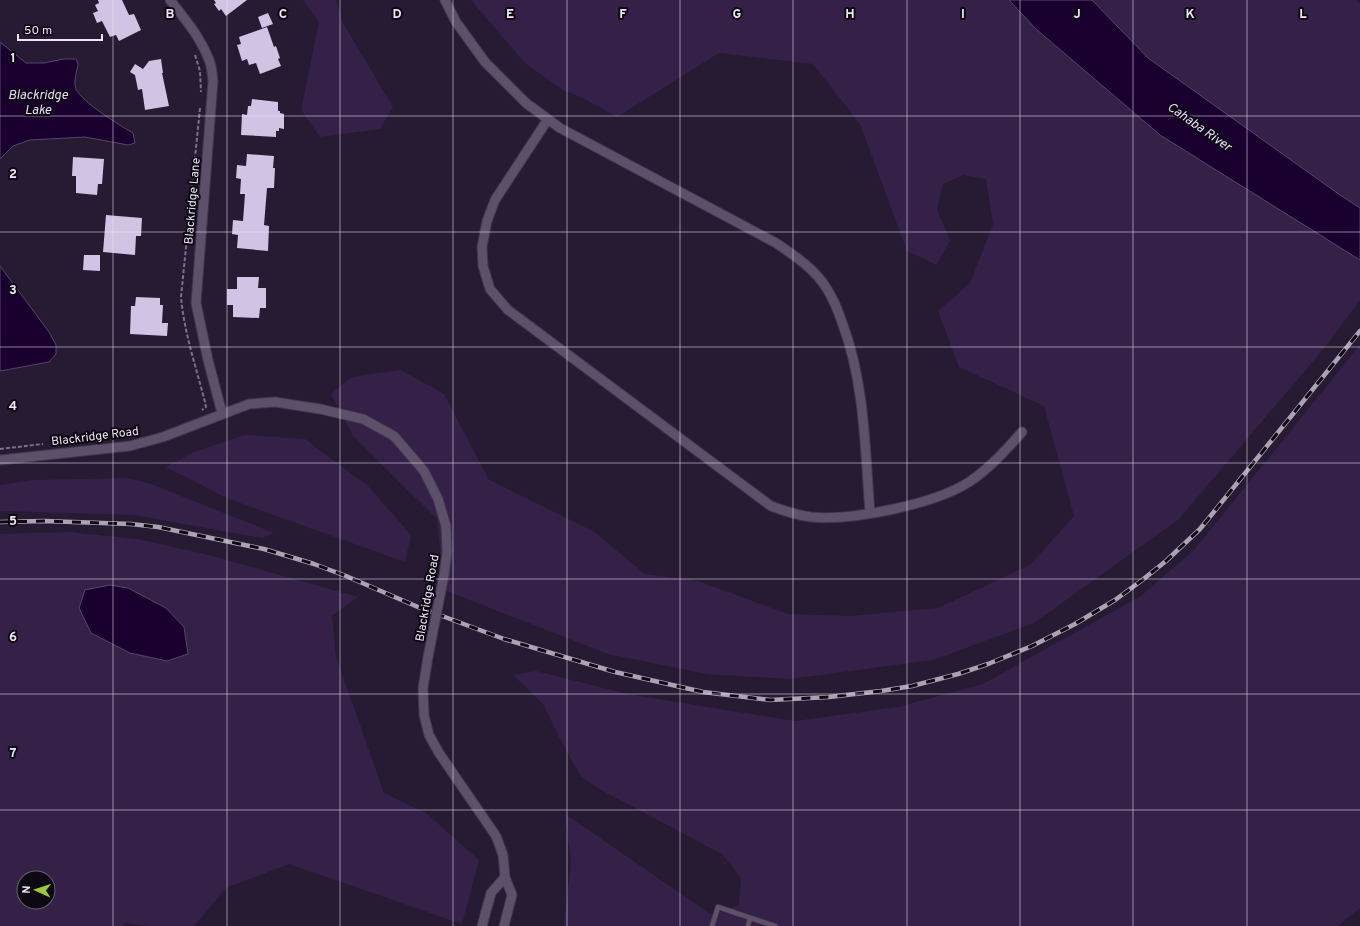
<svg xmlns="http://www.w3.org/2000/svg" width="1360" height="926" viewBox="0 0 1360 926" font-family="Overpass,sans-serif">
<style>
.green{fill:#352148;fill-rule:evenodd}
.water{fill:#1a002f;stroke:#59456b}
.building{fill:#d1c3e3}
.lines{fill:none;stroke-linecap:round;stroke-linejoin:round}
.service-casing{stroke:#40364a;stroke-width:6}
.minor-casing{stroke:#40364a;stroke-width:11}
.path{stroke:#7a7185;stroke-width:2;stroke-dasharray:4 2;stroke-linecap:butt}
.service{stroke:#5d506b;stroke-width:4.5}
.minor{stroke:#5d506b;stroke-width:9}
.rail-casing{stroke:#aba3b5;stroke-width:4.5}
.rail{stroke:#0d0812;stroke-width:3;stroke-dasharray:9;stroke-linecap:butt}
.minor-bridge-casing{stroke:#40364a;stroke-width:11;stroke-linecap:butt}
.minor-bridge{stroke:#5d506b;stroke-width:9}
.grid{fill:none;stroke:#ede6f6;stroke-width:1;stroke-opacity:0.55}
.labels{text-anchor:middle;stroke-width:4;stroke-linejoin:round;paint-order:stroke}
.street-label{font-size:12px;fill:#ede6f6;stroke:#0d0812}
.water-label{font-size:13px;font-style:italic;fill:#eadafd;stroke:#0d0812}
.grid-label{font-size:13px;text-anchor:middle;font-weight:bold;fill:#ede6f6;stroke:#0d0812;stroke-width:4;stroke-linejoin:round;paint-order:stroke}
</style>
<rect width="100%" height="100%" fill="#261b32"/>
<path class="green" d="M 303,0 L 336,0 L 343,23 L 393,107 L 380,129 L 320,137 L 301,110 L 319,22 Z
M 471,0 L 1009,0 L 1036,29 L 1160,135 L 1360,260 L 1360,300 L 1326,346 L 1178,520 L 1034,623 L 933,660 L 790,679 L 707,674 L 608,654 L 444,590 L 437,519 L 353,436 L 331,394 L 352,377 L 401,370 L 444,394 L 489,480 L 593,531 L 645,574 L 698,581 L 788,614 L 851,616 L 938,608 L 1030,565 L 1074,516 L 1044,406 L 959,367 L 938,311 L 970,283 L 993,225 L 986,179 L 964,175 L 943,184 L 937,209 L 950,240 L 937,265 L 907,251 L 860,124 L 813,64 L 719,53 L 617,117 L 585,99 L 563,90 L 525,63 Z
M 1092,0 L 1356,0 L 1360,3 L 1360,208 L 1340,195 L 1148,58 Z
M 1360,345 L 1360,908 L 1338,926 L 564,926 L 571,863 L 565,814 L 712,915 L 739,905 L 741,878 L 722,854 L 603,791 L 581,777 L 559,737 L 543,704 L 513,675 L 536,671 L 627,694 L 795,721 L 898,707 L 983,684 L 1141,596 L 1194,550 Z
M 245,435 L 305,439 L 368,486 L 411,535 L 405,562 L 229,499 L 166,467 L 194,452 Z
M 127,478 L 151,484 L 274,533 L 262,538 L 135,515 L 0,511 L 0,485 L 34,480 Z
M 69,532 L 137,539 L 205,554 L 358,597 L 332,616 L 336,657 L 384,793 L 426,813 L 479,860 L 462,924 L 289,864 L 226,888 L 194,926 L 147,926 L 125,923 L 122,926 L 0,926 L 0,534 ZM 91,633 L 167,661 L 130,653 ZM 24,878 L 48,878 L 48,902 L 24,902 Z"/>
<path class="water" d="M 1009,0 L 1092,0 L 1148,58 L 1340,195 L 1360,208 L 1360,260 L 1160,135 L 1036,29 Z
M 0,42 L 26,63 L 44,63 L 63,59 L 76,59 L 78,64 C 77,71 73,82 76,89 C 82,102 119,125 133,133 L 135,143 L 128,145 L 85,137 L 30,140 L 13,146 L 0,159 Z
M 0,266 L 49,332 L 56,345 L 56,354 L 49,362 L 0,371 Z
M 110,585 L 128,588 L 166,608 L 184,627 L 188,654 L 167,661 L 130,653 L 91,633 L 79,608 L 85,590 Z"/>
<path class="building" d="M 98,0 L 122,0 L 129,15 L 134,14 L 141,30 L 119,41 L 116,35 L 110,37 L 102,21 L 97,23 L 93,13 L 98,11 L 95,5 L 99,3 Z
M 214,0 L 247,0 L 226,16 L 221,9 L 219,11 L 214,4 L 216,3 Z
M 268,13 L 273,24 L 262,28 L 258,17 Z
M 267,27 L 274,47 L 276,46 L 280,58 L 278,59 L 281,66 L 260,74 L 256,63 L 249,65 L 247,59 L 242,61 L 237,45 L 241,44 L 239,37 Z
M 161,59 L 163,73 L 162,73 L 169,106 L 145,110 L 142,89 L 138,90 L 135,75 L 130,72 L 135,64 L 143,69 L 149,61 Z
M 252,99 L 278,102 L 278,111 L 280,111 L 280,113 L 284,114 L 284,129 L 279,128 L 279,131 L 276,131 L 276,137 L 241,135 L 242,114 L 247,115 L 248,106 L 251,106 Z
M 247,154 L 274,156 L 273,168 L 275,168 L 274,188 L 267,188 L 264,225 L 269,226 L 268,251 L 237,248 L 238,235 L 232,234 L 233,220 L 243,221 L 245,194 L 240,194 L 241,179 L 236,178 L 237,165 L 246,166 Z
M 73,157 L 104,159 L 102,184 L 98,184 L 97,195 L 76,193 L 76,176 L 72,176 Z
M 106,215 L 142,218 L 141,236 L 136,236 L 135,255 L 103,252 Z
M 84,255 L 100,255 L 100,271 L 83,270 Z
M 237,277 L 259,277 L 258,288 L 266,288 L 266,308 L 260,308 L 259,318 L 233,317 L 233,305 L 227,305 L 227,289 L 237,289 Z
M 136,297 L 160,298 L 160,305 L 163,305 L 162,323 L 168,323 L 167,336 L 130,334 L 131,306 L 135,306 Z"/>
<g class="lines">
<g class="service-casing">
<path id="service" d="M 712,926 L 718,907 L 775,926
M 748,926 L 750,918"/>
</g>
<g class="minor-casing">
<path id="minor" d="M 170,0 C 185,19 201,38 209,60 C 212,66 212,74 213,81 L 196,303 L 208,360 L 222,413
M 445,0 L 456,22 L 485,62 L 526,103 L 560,128 L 776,243 C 795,256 815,269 827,289 C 834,300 839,313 843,325 C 865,385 865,450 870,513
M 548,119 L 495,200 L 487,221 L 482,247 L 483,266 L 490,289 L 508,310 L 771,506 C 784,511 797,515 811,517 C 852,521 935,504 969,482 C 990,468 1006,450 1022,432
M 0,460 L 130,446 L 163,437 L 249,404 L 275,402 L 320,409 L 363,419 L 394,436 L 424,471 L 438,499 L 446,526 L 447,552 L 444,575
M 428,657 L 423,688 L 424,715 L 429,735 L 439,753 L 496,836 L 503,855 L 505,877 L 512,895 L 504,926
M 482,926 L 491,893 L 505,877"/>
</g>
<path class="path" d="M 195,55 L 200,71 L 201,92
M 200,108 L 181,297 C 184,332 196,367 205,402 L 206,407 L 202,410
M 0,449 L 43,444"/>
<use href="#service" class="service"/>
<use href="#minor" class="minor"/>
<g class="rail-casing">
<path id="rail" d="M 0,522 L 44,521 L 131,524 L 158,527 L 264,549 L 314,564 L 346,576 L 418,607 L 504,639 L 615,672 L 703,692 L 770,700 L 829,697 L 881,691 L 912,686 L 958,674 L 988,664 L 1032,646 L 1075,624 L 1115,600 L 1141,581 L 1166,561 L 1200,529 L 1360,331"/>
</g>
<use href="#rail" class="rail"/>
<g class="minor-bridge-casing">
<path id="minor-bridge" d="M 428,657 L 444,575"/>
</g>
<use href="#minor-bridge" class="minor-bridge"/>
</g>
<path class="grid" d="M 113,0 L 113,926M 227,0 L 227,926M 340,0 L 340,926M 453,0 L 453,926M 567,0 L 567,926M 680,0 L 680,926M 793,0 L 793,926M 907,0 L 907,926M 1020,0 L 1020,926M 1133,0 L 1133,926M 1247,0 L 1247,926M 0,116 L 1360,116M 0,232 L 1360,232M 0,347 L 1360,347M 0,463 L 1360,463M 0,579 L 1360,579M 0,694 L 1360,694M 0,810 L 1360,810"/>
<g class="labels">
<g class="street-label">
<text transform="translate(192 201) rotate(-85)" y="4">Blackridge Lane</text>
<text transform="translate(95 436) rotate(-7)" y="4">Blackridge Road</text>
<text transform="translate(427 598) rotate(-80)" y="4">Blackridge Road</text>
</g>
<g class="water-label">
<text x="38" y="99">Blackridge<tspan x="38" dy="15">Lake</tspan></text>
<text transform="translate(1200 126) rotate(35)" y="5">Cahaba River</text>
</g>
</g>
<g class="grid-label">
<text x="170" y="18">B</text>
<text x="283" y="18">C</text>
<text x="397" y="18">D</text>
<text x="510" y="18">E</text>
<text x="623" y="18">F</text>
<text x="737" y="18">G</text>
<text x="850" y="18">H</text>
<text x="963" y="18">I</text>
<text x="1077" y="18">J</text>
<text x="1190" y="18">K</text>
<text x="1303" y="18">L</text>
<text x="13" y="62">1</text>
<text x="13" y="178">2</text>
<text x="13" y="294">3</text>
<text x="13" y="410">4</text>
<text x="13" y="525">5</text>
<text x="13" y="641">6</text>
<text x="13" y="757">7</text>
</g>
<g transform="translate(36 890) rotate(273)"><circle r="19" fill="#0d0812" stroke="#67616d"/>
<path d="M0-3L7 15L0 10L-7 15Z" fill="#9cca32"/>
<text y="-6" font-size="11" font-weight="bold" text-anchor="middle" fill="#ede6f6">N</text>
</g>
<path d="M18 34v6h84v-6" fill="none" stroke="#ede6f6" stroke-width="2"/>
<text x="24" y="34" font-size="12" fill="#ede6f6" stroke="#0d0812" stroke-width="3" paint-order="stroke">50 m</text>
</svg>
